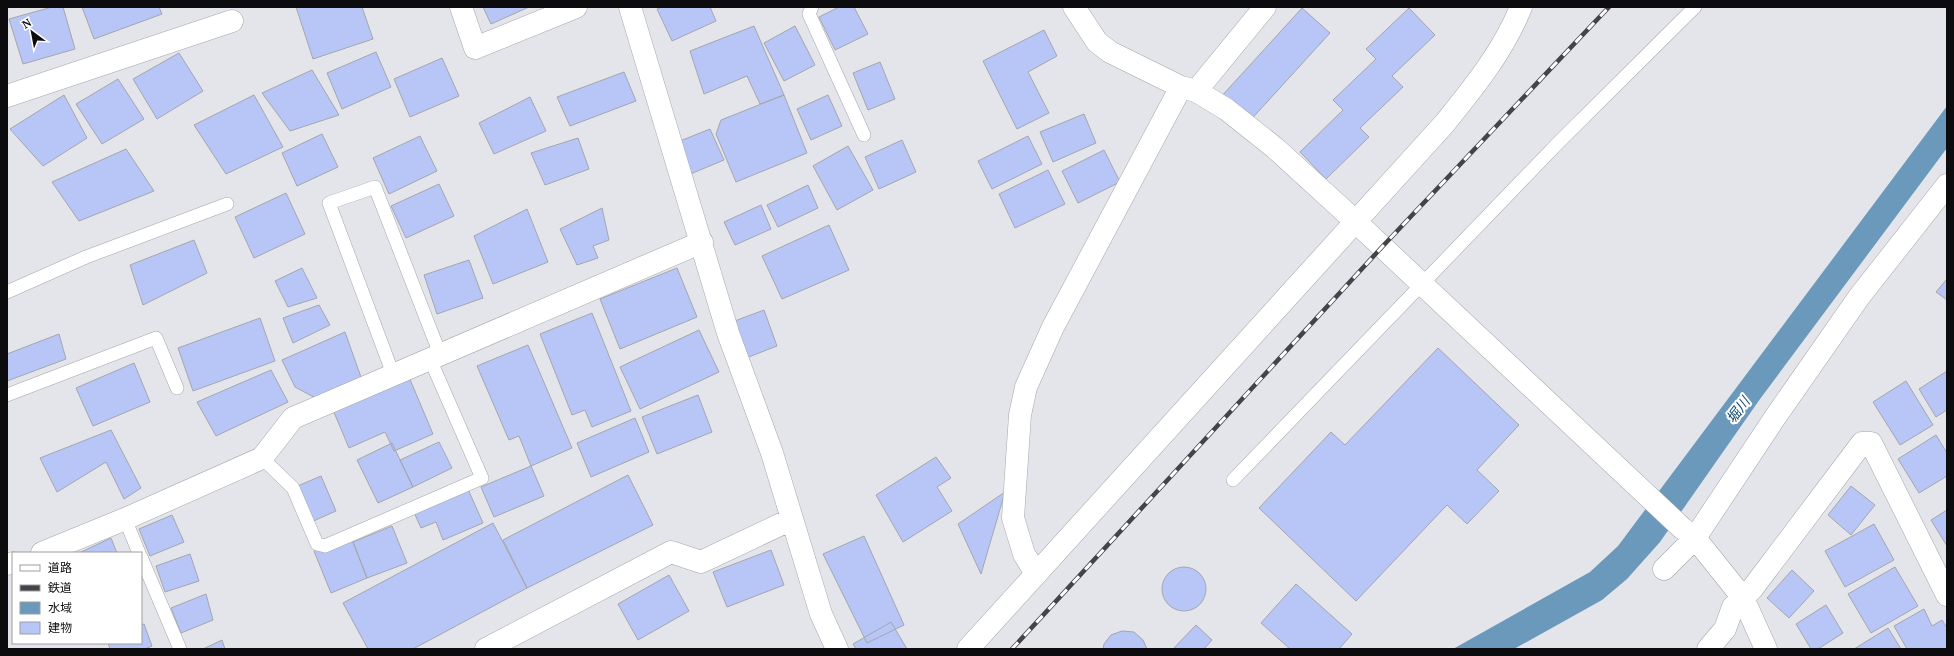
<svg xmlns="http://www.w3.org/2000/svg" width="1954" height="656" viewBox="0 0 1954 656" font-family="'PT Serif','Noto Sans JP',serif">
<style>
.water{fill:#6b99bb}
.building{fill:#b8c6f7;stroke:#a4a6ac}
.lines{fill:none;stroke-linecap:round;stroke-linejoin:round}
.lane-casing{stroke:#a5a7ad;stroke-width:14}
.street-casing{stroke:#a5a7ad;stroke-width:23}
.secondary-casing{stroke:#a5a7ad;stroke-width:23}
.lane{stroke:#fff;stroke-width:13}
.street{stroke:#fff;stroke-width:22}
.secondary{stroke:#fff;stroke-width:22}
.rail-casing{stroke:#444448;stroke-width:4.5}
.rail{stroke:#fff;stroke-width:3;stroke-dasharray:9;stroke-linecap:butt}
.labels{text-anchor:middle;stroke-width:4;stroke-linejoin:round;paint-order:stroke}
.water-label{font-size:14px;font-style:italic;fill:#11486b;stroke:#fff}
</style>
<rect width="100%" height="100%" fill="#e3e5eb"/>
<path class="water" d="M 1947,106 L 1947,148 L 1760,399 L 1660,542 L 1627,579 L 1602,600 L 1514,649 L 1453,649 L 1590,572 L 1618,546 Z"/>
<path class="building" d="M 52,7 L 63,7 L 75,49 L 23,64 L 9,19 Z
M 82,7 L 159,7 L 162,14 L 94,39 Z
M 296,7 L 362,7 L 373,39 L 313,59 Z
M 483,7 L 529,7 L 491,24 Z
M 662,7 L 710,7 L 716,21 L 672,41 L 657,9 Z
M 839,7 L 854,7 L 868,34 L 835,50 L 819,17 Z
M 1302,8 L 1330,33 L 1247,124 L 1219,99 Z
M 1409,8 L 1435,35 L 1392,76 L 1403,87 L 1360,128 L 1369,137 L 1326,179 L 1300,152 L 1343,110 L 1333,100 L 1376,59 L 1366,49 Z
M 754,26 L 784,95 L 760,104 L 747,76 L 704,94 L 690,51 Z
M 795,26 L 815,65 L 784,81 L 764,43 Z
M 1044,30 L 1057,56 L 1028,72 L 1049,113 L 1017,129 L 983,61 Z
M 376,52 L 391,87 L 342,109 L 327,73 Z
M 179,53 L 203,91 L 157,119 L 133,79 Z
M 442,58 L 459,96 L 410,117 L 394,79 Z
M 880,62 L 895,99 L 868,110 L 853,73 Z
M 312,70 L 339,115 L 290,131 L 262,93 Z
M 624,72 L 636,101 L 570,126 L 557,97 Z
M 118,79 L 144,119 L 102,144 L 76,104 Z
M 64,95 L 87,138 L 43,166 L 10,129 Z
M 254,95 L 283,147 L 226,174 L 194,125 Z
M 784,95 L 807,153 L 736,182 L 716,134 L 721,120 Z
M 828,95 L 842,126 L 811,140 L 797,109 Z
M 530,97 L 546,131 L 494,154 L 479,123 Z
M 1084,114 L 1096,143 L 1053,162 L 1040,132 Z
M 710,129 L 724,160 L 688,175 L 675,143 Z
M 322,134 L 338,167 L 297,186 L 282,153 Z
M 420,136 L 437,171 L 389,194 L 373,158 Z
M 1028,136 L 1042,164 L 992,189 L 978,161 Z
M 578,138 L 589,169 L 545,185 L 531,153 Z
M 902,140 L 916,172 L 879,189 L 865,157 Z
M 848,146 L 873,190 L 837,210 L 813,166 Z
M 126,149 L 154,191 L 79,221 L 52,182 Z
M 1104,150 L 1120,182 L 1078,203 L 1062,171 Z
M 1048,170 L 1065,204 L 1015,228 L 999,194 Z
M 439,184 L 454,216 L 406,238 L 391,206 Z
M 808,185 L 818,208 L 778,227 L 767,205 Z
M 286,193 L 305,234 L 254,258 L 235,217 Z
M 761,205 L 771,229 L 735,245 L 724,222 Z
M 602,208 L 609,240 L 593,246 L 598,258 L 577,265 L 560,229 Z
M 527,209 L 548,262 L 493,284 L 474,236 Z
M 829,225 L 849,270 L 782,299 L 762,256 Z
M 194,240 L 207,273 L 143,305 L 130,265 Z
M 469,260 L 483,298 L 437,314 L 424,275 Z
M 302,268 L 317,298 L 288,307 L 275,281 Z
M 677,268 L 697,317 L 620,349 L 600,299 Z
M 1947,279 L 1947,300 L 1936,292 Z
M 319,305 L 330,325 L 293,343 L 283,318 Z
M 764,310 L 777,346 L 746,358 L 732,322 Z
M 592,313 L 631,411 L 592,427 L 585,410 L 572,415 L 540,334 Z
M 260,318 L 275,361 L 193,391 L 178,348 Z
M 699,330 L 719,372 L 640,409 L 620,367 Z
M 345,332 L 362,380 L 321,401 L 295,387 L 282,360 Z
M 59,334 L 66,359 L 7,381 L 7,354 Z
M 528,345 L 572,448 L 531,466 L 519,436 L 509,440 L 477,366 Z
M 1438,348 L 1519,425 L 1477,470 L 1499,491 L 1467,524 L 1447,505 L 1356,601 L 1259,508 L 1331,432 L 1345,445 Z
M 134,363 L 150,402 L 93,426 L 76,388 Z
M 271,370 L 288,402 L 216,436 L 197,402 Z
M 1947,371 L 1947,410 L 1936,417 L 1919,389 Z
M 409,377 L 433,434 L 394,451 L 385,432 L 349,448 L 333,410 Z
M 1906,381 L 1933,425 L 1900,445 L 1873,402 Z
M 698,395 L 712,432 L 657,454 L 642,417 Z
M 635,418 L 649,452 L 591,477 L 577,443 Z
M 111,430 L 141,488 L 124,499 L 106,462 L 57,492 L 40,458 Z
M 1936,435 L 1947,453 L 1947,476 L 1919,493 L 1898,459 Z
M 439,442 L 452,468 L 413,487 L 400,460 Z
M 392,443 L 413,487 L 378,503 L 357,460 Z
M 936,457 L 951,478 L 937,487 L 952,511 L 903,542 L 876,495 Z
M 531,466 L 544,496 L 494,517 L 481,487 Z
M 628,475 L 653,525 L 527,588 L 503,540 Z
M 321,476 L 336,511 L 309,523 L 293,488 Z
M 1851,486 L 1875,505 L 1851,535 L 1828,515 Z
M 467,487 L 483,523 L 443,540 L 436,522 L 421,528 L 413,510 Z
M 1005,492 L 981,574 L 958,524 Z
M 1947,510 L 1947,546 L 1931,520 Z
M 172,515 L 184,542 L 150,556 L 139,529 Z
M 493,523 L 527,588 L 413,649 L 368,649 L 343,603 Z
M 1874,524 L 1894,560 L 1845,587 L 1825,551 Z
M 392,526 L 407,563 L 367,578 L 353,542 Z
M 864,536 L 904,625 L 867,643 L 823,554 Z
M 346,537 L 353,542 L 367,578 L 331,593 L 314,551 Z
M 111,538 L 117,553 L 79,553 Z
M 771,550 L 784,585 L 727,607 L 713,572 Z
M 190,554 L 199,581 L 165,592 L 156,566 Z
M1162 589a22 22 0 1 1 44 0a22 22 0 1 1-44 0Z
M 1895,567 L 1918,606 L 1871,633 L 1848,594 Z
M 1792,570 L 1814,591 L 1789,618 L 1767,598 Z
M 669,575 L 689,611 L 638,640 L 618,604 Z
M 1296,584 L 1352,634 L 1339,649 L 1290,649 L 1261,623 Z
M 206,594 L 213,620 L 181,633 L 171,608 Z
M 1826,605 L 1843,633 L 1818,649 L 1811,649 L 1796,624 Z
M 1924,609 L 1932,626 L 1942,620 L 1947,628 L 1947,649 L 1907,649 L 1894,626 Z
M 891,622 L 907,649 L 856,649 L 853,644 Z
M 144,624 L 152,646 L 145,649 L 110,649 L 108,643 L 141,643 L 141,625 Z
M 1196,625 L 1212,640 L 1204,649 L 1173,649 Z
M 1888,628 L 1901,649 L 1854,649 Z
M 1122,631 L 1134,632 L 1143,640 L 1147,649 L 1103,649 L 1104,644 L 1111,635 Z
M 222,640 L 225,649 L 203,649 Z"/>
<g class="lines">
<g class="lane-casing">
<path id="lane" d="M 812,7 L 809,14 L 864,135
M 7,292 L 86,257 L 227,204
M 393,374 L 329,203 L 375,187 L 440,354
M 7,395 L 156,338 L 177,388
M 262,458 L 293,488 L 317,544 L 325,546 L 482,478 L 430,359
M 1233,480 L 1558,143 L 1695,7
M 125,519 L 139,553
M 141,557 L 180,649"/>
</g>
<g class="street-casing">
<path id="street" d="M 461,7 L 475,48 L 576,7
M 630,7 L 728,333 L 772,453 L 821,614 L 837,649
M 1074,7 L 1097,42 L 1110,52 L 1181,87 L 1196,91 L 1226,109 L 1275,148 L 1342,209 L 1682,528 L 1695,538 L 1664,569
M 1196,91 L 1265,7
M 7,96 L 232,21
M 42,553 L 125,519 L 262,458 L 293,418 L 702,242
M 7,564 L 13,563
M 1036,574 L 1024,554 L 1013,518 L 1020,415 L 1026,387 L 1053,327 L 1181,87
M 486,649 L 671,552 L 701,562 L 792,519
M 1708,649 L 1725,629 L 1733,607 L 1752,589 L 1862,443 L 1871,443 L 1947,595
M 1766,649 L 1743,598 L 1695,538 L 1776,416 L 1859,297 L 1947,185"/>
</g>
<g class="secondary-casing">
<path id="secondary" d="M 968,649 L 1445,123 C 1474,87 1504,50 1521,7"/>
</g>
<use href="#lane" class="lane"/>
<use href="#street" class="street"/>
<use href="#secondary" class="secondary"/>
<g class="rail-casing">
<path id="rail" d="M 1012,649 L 1382,247 L 1609,7"/>
</g>
<use href="#rail" class="rail"/>
</g>
<g class="labels">
<g class="water-label">
<text transform="translate(1738 410) rotate(-53)" y="5">堀川</text>
</g>
</g>
<rect width="1954" height="656" fill="none" stroke="#0c0c0f" stroke-width="16"/>
<rect x="12" y="552" width="130" height="92" fill="#ffffff" stroke="#9e9e9f"/>
<rect x="20" y="565" width="20" height="6" fill="#ffffff" stroke="#9e9e9f"/>
<text x="48" y="572" font-size="12" fill="#0c0c0f">道路</text>
<rect x="20" y="585" width="20" height="6" fill="#444448" stroke="#9e9e9f"/>
<text x="48" y="592" font-size="12" fill="#0c0c0f">鉄道</text>
<rect x="20" y="602" width="20" height="12" fill="#6b99bb" stroke="#9e9e9f"/>
<text x="48" y="612" font-size="12" fill="#0c0c0f">水域</text>
<rect x="20" y="622" width="20" height="12" fill="#b8c6f7" stroke="#9e9e9f"/>
<text x="48" y="632" font-size="12" fill="#0c0c0f">建物</text>
<g transform="translate(32 32) rotate(328)" stroke="#ffffff" stroke-width="3" paint-order="stroke">
<path d="M0-3L7 15L0 10L-7 15Z" fill="#0c0c0f"/>
<text y="-6" font-size="11" font-weight="bold" text-anchor="middle" fill="#0c0c0f">N</text>
</g>
</svg>
